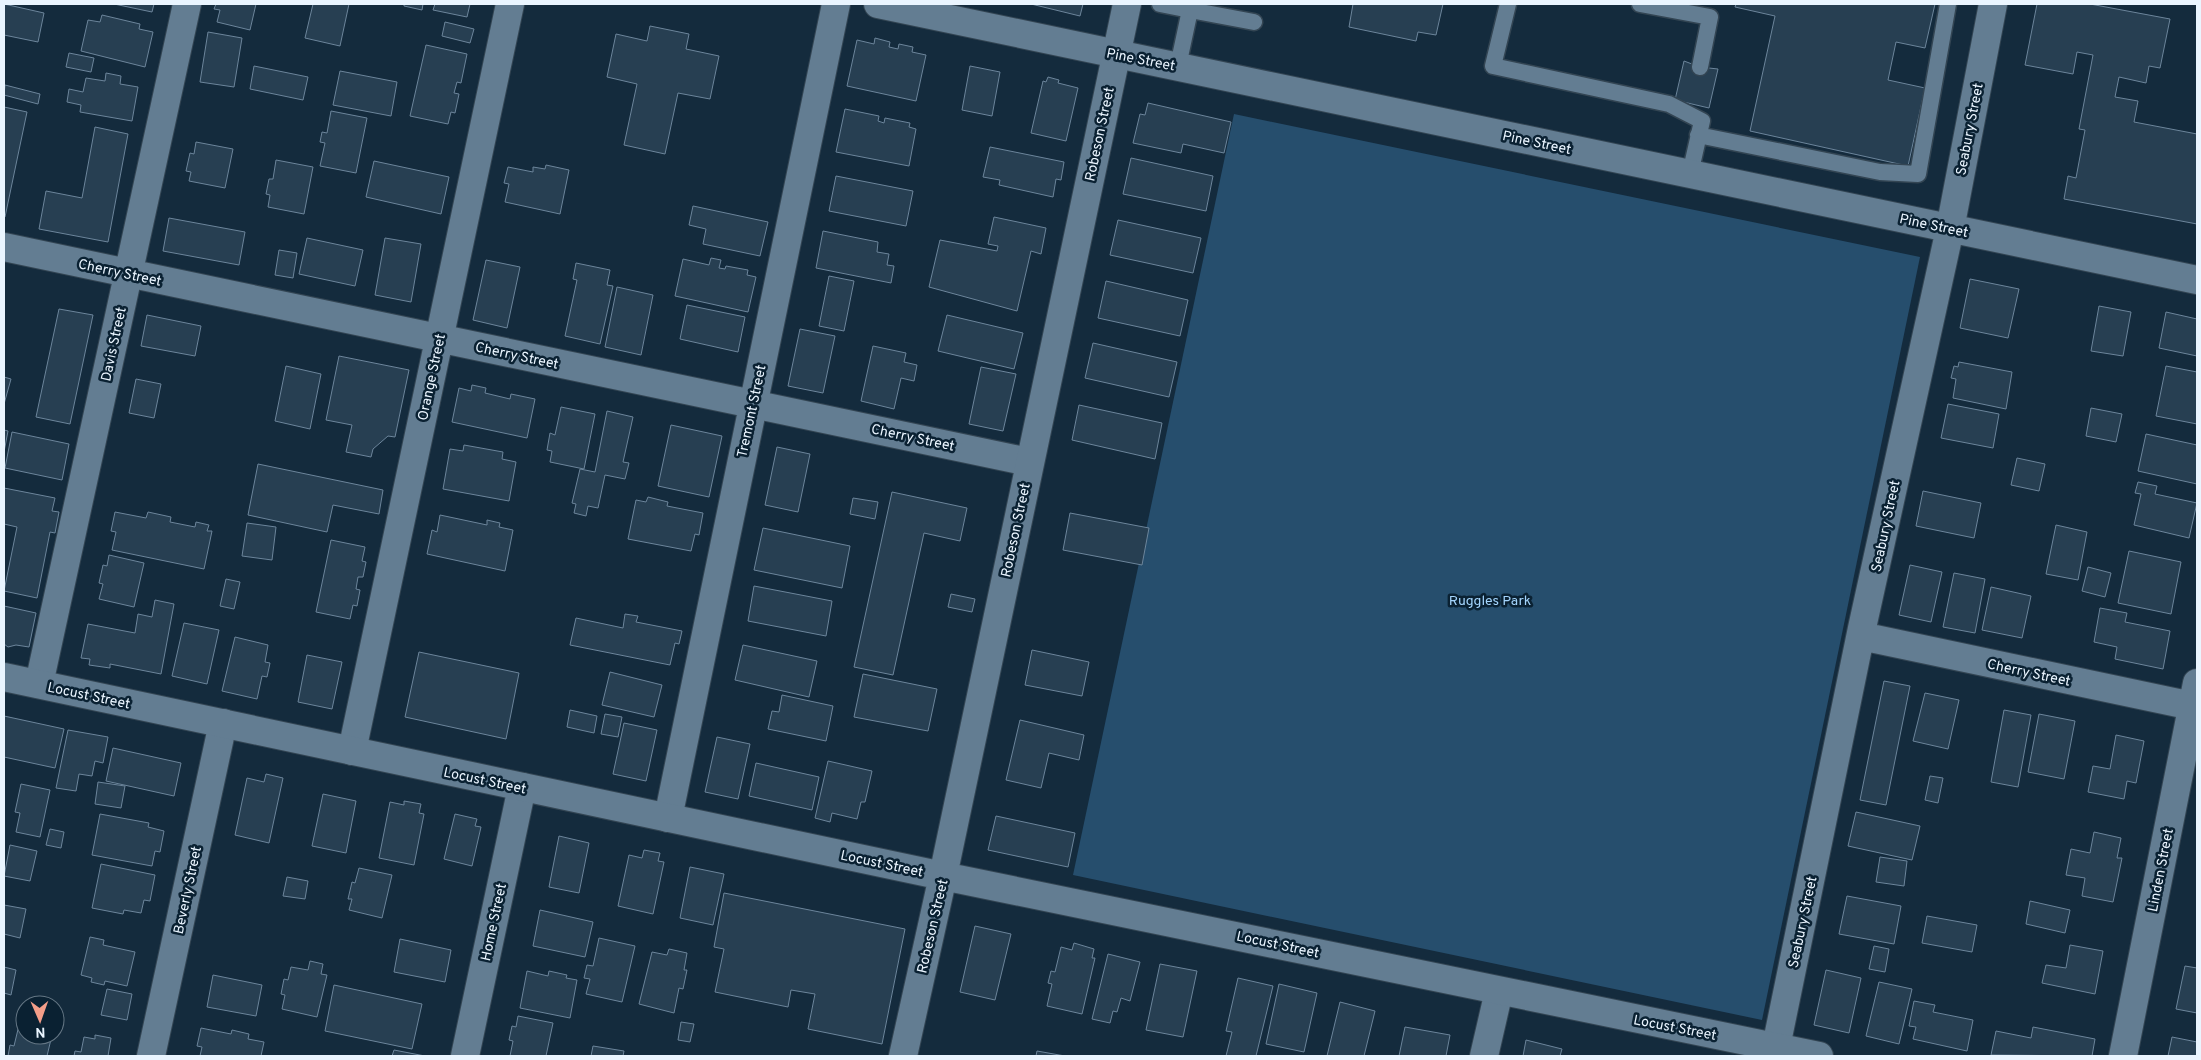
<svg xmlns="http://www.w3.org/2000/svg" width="2201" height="1060" viewBox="0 0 2201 1060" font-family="Overpass,sans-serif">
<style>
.green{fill:#264e6d}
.building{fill:#273f52;stroke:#6c859b}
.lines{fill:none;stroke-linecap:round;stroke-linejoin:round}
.lane-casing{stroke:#334553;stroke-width:19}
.street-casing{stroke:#334553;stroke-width:30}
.secondary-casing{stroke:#334553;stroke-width:30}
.lane{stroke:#637d92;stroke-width:16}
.street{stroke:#637d92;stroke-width:28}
.secondary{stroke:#637d92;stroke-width:28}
.labels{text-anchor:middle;stroke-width:5;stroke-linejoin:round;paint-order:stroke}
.street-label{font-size:14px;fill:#eaf5ff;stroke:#0a2132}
.park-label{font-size:14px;fill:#a4d5fd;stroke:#0a2132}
</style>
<rect width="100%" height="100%" fill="#142b3d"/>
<path class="green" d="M 1234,114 L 1920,257 L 1762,1020 L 1073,875 Z"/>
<path class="building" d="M 4,4 L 44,13 L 38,42 L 4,35 Z
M 114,4 L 154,4 L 152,12 Z
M 216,4 L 256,4 L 250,30 L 217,22 L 220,10 L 214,9 Z
M 313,4 L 349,4 L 340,46 L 305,38 Z
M 404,4 L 423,4 L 422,10 L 404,6 Z
M 435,4 L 470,4 L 467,17 L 433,10 Z
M 1031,4 L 1083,4 L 1080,16 Z
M 1353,4 L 1443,4 L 1436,35 L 1418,32 L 1416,41 L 1349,27 Z
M 1736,4 L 1935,4 L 1925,48 L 1896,42 L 1888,80 L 1925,88 L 1908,166 L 1750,131 L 1775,16 L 1735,7 Z
M 2037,4 L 2090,4 L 2170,19 L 2160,68 L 2149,66 L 2146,83 L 2119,77 L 2115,97 L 2138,101 L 2134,122 L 2197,134 L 2197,224 L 2064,199 L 2068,176 L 2076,178 L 2085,130 L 2079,129 L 2093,55 L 2077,52 L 2073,74 L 2025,65 Z
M 102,15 L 140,24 L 139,29 L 153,32 L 145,67 L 81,51 L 88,20 L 100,22 Z
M 445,22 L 474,29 L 470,43 L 442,36 Z
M 650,26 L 689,34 L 686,49 L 719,56 L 710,99 L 678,93 L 665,154 L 624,145 L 637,84 L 607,77 L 616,34 L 647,41 Z
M 208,32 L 242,38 L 234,87 L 200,82 Z
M 875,38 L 890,42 L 889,47 L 898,49 L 899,44 L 913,47 L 912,52 L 926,55 L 916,101 L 847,86 L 857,40 L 874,44 Z
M 426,45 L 467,54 L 461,83 L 457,82 L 454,93 L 459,94 L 455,113 L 451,112 L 448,124 L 410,116 Z
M 69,53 L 94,58 L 91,72 L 66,67 Z
M 1684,61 L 1700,67 L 1718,69 L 1709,108 L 1675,100 Z
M 254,66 L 308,77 L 303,100 L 250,89 Z
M 970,66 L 1000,72 L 992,116 L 962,110 Z
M 340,71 L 397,82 L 391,116 L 333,105 Z
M 106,73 L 121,76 L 120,84 L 138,87 L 132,121 L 80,112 L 81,105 L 67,102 L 69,89 L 83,92 L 86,78 L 105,81 Z
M 1048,77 L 1059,80 L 1058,83 L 1078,88 L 1066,141 L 1031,133 L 1043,81 L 1046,82 Z
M 5,85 L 40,94 L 38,104 L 4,95 Z
M 1148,103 L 1231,122 L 1224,153 L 1183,144 L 1181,153 L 1133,143 L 1140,114 L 1145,115 Z
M 4,107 L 27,112 L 5,217 L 4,217 Z
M 845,109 L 879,116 L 878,121 L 884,123 L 885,118 L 910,123 L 909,127 L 916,129 L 909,166 L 836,152 Z
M 331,111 L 367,118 L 356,173 L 320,166 L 325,143 L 320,142 L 322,132 L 327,133 Z
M 95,127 L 128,134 L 108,242 L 39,229 L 46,191 L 82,198 Z
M 196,142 L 233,149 L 225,188 L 189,181 L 191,172 L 186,171 L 190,153 L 194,154 Z
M 990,147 L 1064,162 L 1061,180 L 1056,179 L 1053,197 L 999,185 L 1000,180 L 983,177 Z
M 1131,158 L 1213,176 L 1206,211 L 1123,194 Z
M 276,160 L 313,167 L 304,214 L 268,207 L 270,195 L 266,194 L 269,179 L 273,179 Z
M 374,161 L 449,177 L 441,214 L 366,197 Z
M 546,165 L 569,170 L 560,214 L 505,202 L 509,184 L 504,183 L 508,167 L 533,172 L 533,167 L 545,169 Z
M 836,176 L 913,191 L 906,226 L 829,211 Z
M 693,206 L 768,222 L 760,256 L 703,244 L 706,229 L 689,225 Z
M 994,217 L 1046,228 L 1041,254 L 1031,251 L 1017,311 L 929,287 L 940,240 L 997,251 L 998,246 L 988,244 Z
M 169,218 L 245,232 L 239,265 L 163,251 Z
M 1118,220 L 1201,238 L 1193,273 L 1110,255 Z
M 823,231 L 878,242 L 877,252 L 889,254 L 887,265 L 894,266 L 891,283 L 816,268 Z
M 307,238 L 363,250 L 355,286 L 299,274 Z
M 385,238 L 421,244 L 411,302 L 375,295 Z
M 279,250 L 297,253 L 293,278 L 275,275 Z
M 711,258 L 721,260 L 719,268 L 725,269 L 726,266 L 748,270 L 747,275 L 756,277 L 748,312 L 675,296 L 683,259 L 709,265 Z
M 486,260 L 520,267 L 507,328 L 473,320 Z
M 576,263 L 610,270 L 607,285 L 613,286 L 600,344 L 565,336 L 577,280 L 573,279 Z
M 829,276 L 854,281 L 844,331 L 819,326 Z
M 1970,279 L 2019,289 L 2008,338 L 1960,328 Z
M 1106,281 L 1188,300 L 1180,336 L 1098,318 Z
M 617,287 L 653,295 L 641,355 L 605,347 Z
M 687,305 L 745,317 L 738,352 L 680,339 Z
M 2099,306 L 2131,312 L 2123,356 L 2091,351 Z
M 59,309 L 93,315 L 70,424 L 36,417 Z
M 2166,312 L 2197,319 L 2197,356 L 2159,348 Z
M 147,315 L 201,326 L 195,356 L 141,346 Z
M 947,315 L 1023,333 L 1014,369 L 938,351 Z
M 800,329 L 835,336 L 823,393 L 788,386 Z
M 1093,343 L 1177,362 L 1169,397 L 1085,378 Z
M 873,346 L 906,353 L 904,362 L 917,365 L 914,381 L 901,378 L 894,409 L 861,401 Z
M 339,356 L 409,370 L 395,437 L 388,436 L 373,449 L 371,457 L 346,452 L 352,425 L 326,420 Z
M 1959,362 L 2012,372 L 2006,409 L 1953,398 L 1956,379 L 1951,378 L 1954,366 L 1958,367 Z
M 286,366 L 321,374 L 310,429 L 275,421 Z
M 2166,366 L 2197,372 L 2197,424 L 2156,416 Z
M 981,367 L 1016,374 L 1003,431 L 969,424 Z
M 4,377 L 11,379 L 4,404 Z
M 136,379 L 161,384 L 154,418 L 129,413 Z
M 472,385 L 486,388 L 485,393 L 510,399 L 511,394 L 535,399 L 527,438 L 452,422 L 459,388 L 471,391 Z
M 1948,404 L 1999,414 L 1993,448 L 1941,438 Z
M 1079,405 L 1162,423 L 1155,459 L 1072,440 Z
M 561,407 L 595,414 L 584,469 L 550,462 L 552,451 L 547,450 L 550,433 L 555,435 Z
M 2091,408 L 2122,414 L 2116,442 L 2086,436 Z
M 607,411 L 633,417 L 623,462 L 629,463 L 625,479 L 605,475 L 598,508 L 588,506 L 586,516 L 574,513 L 576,504 L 572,503 L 580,469 L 595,472 Z
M 671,425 L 722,436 L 709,497 L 658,486 Z
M 4,430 L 8,431 L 4,452 Z
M 12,432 L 69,444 L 62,480 L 5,468 Z
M 2146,434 L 2197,445 L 2197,484 L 2138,471 Z
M 464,445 L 503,452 L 502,459 L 516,462 L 509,501 L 443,489 L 450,449 L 463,451 Z
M 777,447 L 810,454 L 798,512 L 765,505 Z
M 2017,458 L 2045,464 L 2039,491 L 2011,485 Z
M 258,464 L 383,490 L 379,514 L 333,505 L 327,532 L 248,515 Z
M 2138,482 L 2157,486 L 2155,494 L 2197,503 L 2189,538 L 2134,525 L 2141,494 L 2135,493 Z
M 4,488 L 55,498 L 52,511 L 59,512 L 55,533 L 50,532 L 37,598 L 4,591 L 17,527 L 4,524 Z
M 1923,491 L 1981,503 L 1974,538 L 1916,526 Z
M 892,492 L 967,508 L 960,541 L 924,533 L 893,675 L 854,667 Z
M 648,497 L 668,502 L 667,506 L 703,513 L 699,535 L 695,534 L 691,551 L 628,539 L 636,500 L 646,502 Z
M 853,498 L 878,502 L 875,519 L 850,514 Z
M 115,512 L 146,518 L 148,512 L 171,517 L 170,522 L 195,527 L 196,522 L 209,525 L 207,531 L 212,531 L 204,569 L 112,550 L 116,532 L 111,531 Z
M 1070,513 L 1149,528 L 1142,565 L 1063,550 Z
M 440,515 L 487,525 L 487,520 L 500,523 L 499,527 L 513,530 L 505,571 L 427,554 L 432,530 L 437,532 Z
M 247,523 L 276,527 L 272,560 L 242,556 Z
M 2056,525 L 2087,532 L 2078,580 L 2046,574 Z
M 763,528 L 850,546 L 842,588 L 754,570 Z
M 331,540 L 365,547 L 362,561 L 366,562 L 363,577 L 358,577 L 356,589 L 360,590 L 357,606 L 353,605 L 350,619 L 316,612 Z
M 2129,551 L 2181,562 L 2171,614 L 2118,603 Z
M 109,555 L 144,563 L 134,607 L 99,599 L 103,584 L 99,583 L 103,565 L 107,566 Z
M 1910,565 L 1942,572 L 1931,622 L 1899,615 Z
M 2088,567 L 2111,573 L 2105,597 L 2082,591 Z
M 1954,573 L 1985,579 L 1975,633 L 1943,627 Z
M 226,579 L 240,582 L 234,609 L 220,606 Z
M 754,586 L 832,601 L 826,636 L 748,621 Z
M 1991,587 L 2031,596 L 2022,638 L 1982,630 Z
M 951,594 L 975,599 L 972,612 L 948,607 Z
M 155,600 L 174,604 L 161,674 L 110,664 L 110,668 L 89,665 L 90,659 L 81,658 L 88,624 L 135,633 L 138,614 L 152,617 Z
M 4,606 L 36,613 L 29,647 L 16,645 L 8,647 L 4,644 Z
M 2100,608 L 2127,613 L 2125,622 L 2170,631 L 2163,669 L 2115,659 L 2117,647 L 2094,642 Z
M 625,614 L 638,616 L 636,622 L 682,631 L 679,644 L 675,643 L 670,665 L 570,645 L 576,618 L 623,628 Z
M 184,623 L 219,630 L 207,684 L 172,676 Z
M 235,637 L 268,645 L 265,662 L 270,663 L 267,677 L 262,676 L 257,699 L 222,691 Z
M 743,645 L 817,661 L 809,697 L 735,680 Z
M 1032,650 L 1089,662 L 1082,696 L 1025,685 Z
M 419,652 L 519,673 L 506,739 L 405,717 Z
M 307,655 L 342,662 L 332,709 L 298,702 Z
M 610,672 L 662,685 L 654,717 L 602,705 Z
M 863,674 L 937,689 L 928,731 L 854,717 Z
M 1884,681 L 1910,686 L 1886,805 L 1860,800 Z
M 1925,693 L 1959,700 L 1948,749 L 1913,741 Z
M 782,695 L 833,706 L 826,741 L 768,729 L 772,711 L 779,712 Z
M 570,710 L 597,716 L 594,733 L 567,727 Z
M 2004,710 L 2031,715 L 2018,787 L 1991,782 Z
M 605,714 L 622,717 L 618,737 L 601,734 Z
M 2039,714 L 2075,721 L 2064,779 L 2028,772 Z
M 4,716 L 64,729 L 55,768 L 4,757 Z
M 1020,720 L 1084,735 L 1079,760 L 1049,753 L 1041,788 L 1006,780 Z
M 624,723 L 657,730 L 646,781 L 613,774 Z
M 68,730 L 108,737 L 103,763 L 95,761 L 92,776 L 79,774 L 76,791 L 56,788 Z
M 2116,735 L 2144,741 L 2136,783 L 2127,781 L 2124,799 L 2088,792 L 2093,766 L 2110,769 Z
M 717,737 L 750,744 L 738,799 L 705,792 Z
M 113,748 L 181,763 L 174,796 L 106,781 Z
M 828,761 L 872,771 L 865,802 L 861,802 L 857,819 L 832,813 L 830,822 L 815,818 Z
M 756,763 L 819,777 L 812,810 L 749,796 Z
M 266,774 L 283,778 L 269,843 L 235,835 L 247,778 L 264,782 Z
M 1930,776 L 1943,778 L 1938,803 L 1925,800 Z
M 98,782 L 125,786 L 121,808 L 95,804 Z
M 21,784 L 50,790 L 40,837 L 16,832 L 20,813 L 15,812 Z
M 323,794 L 356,801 L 346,853 L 312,846 Z
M 404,801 L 421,804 L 419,813 L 424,814 L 414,865 L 379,858 L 390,802 L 404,805 Z
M 1856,812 L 1920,826 L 1912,860 L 1848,846 Z
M 100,814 L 149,823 L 148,827 L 164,831 L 160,852 L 155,851 L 152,866 L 92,855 Z
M 455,814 L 477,819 L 475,826 L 481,827 L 472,866 L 444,859 Z
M 996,816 L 1075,833 L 1068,867 L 988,850 Z
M 50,829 L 64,832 L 61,848 L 46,845 Z
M 2094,832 L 2121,838 L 2117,858 L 2122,858 L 2113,902 L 2082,896 L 2085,878 L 2066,875 L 2071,849 L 2090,853 Z
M 559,836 L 589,843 L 579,893 L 549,887 Z
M 10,845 L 37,851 L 30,881 L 4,876 Z
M 644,850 L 660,853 L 658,861 L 664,862 L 653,914 L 618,906 L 629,855 L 642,858 Z
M 1880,857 L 1907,861 L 1904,886 L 1876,882 Z
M 101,864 L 155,875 L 150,901 L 144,900 L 141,913 L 124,910 L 123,914 L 92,908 Z
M 690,867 L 724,874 L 713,925 L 680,918 Z
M 359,868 L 392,875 L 382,918 L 349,910 L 352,899 L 348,899 L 352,882 L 355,883 Z
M 287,877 L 308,881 L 305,899 L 283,896 Z
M 724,893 L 905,929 L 882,1044 L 808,1029 L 815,994 L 791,990 L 788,1007 L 715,992 L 724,949 L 714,947 Z
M 1847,896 L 1901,906 L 1894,944 L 1839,934 Z
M 2030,901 L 2070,910 L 2065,933 L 2026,924 Z
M 4,905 L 26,909 L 20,938 L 4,934 Z
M 540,910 L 593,922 L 585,957 L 533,946 Z
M 1927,916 L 1977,925 L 1972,952 L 1922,943 Z
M 975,926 L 1011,934 L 995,1000 L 960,992 Z
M 90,937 L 104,940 L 103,945 L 135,952 L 127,986 L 105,981 L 104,985 L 91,982 L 92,978 L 81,975 Z
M 599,938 L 635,946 L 622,1002 L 586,994 L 590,979 L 584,978 L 587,965 L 593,966 Z
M 400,939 L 451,950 L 445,982 L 394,972 Z
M 1074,943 L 1094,949 L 1092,958 L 1095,958 L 1082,1014 L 1047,1006 L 1052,984 L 1048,983 L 1051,971 L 1055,972 L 1061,947 L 1072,950 Z
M 2070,945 L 2103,951 L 2095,994 L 2042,983 L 2046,965 L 2066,968 Z
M 1874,946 L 1889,949 L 1885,972 L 1869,969 Z
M 669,949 L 687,953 L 684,970 L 687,970 L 683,989 L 679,988 L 674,1013 L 639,1004 L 652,952 L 667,955 Z
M 1108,954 L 1140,962 L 1130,1001 L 1121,998 L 1117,1012 L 1113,1011 L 1110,1023 L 1092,1019 Z
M 310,961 L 323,964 L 321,974 L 327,975 L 317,1017 L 282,1009 L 285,995 L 281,994 L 284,979 L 288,980 L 291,967 L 308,970 Z
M 1160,964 L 1197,971 L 1183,1037 L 1146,1030 Z
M 2185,966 L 2197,968 L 2197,1013 L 2176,1009 Z
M 4,967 L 16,970 L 11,995 L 4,993 Z
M 1826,970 L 1861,978 L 1849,1033 L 1814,1025 Z
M 527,971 L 548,976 L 549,971 L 567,975 L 566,978 L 577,980 L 570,1018 L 520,1008 Z
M 213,975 L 262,985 L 256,1016 L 207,1007 Z
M 1238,978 L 1273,986 L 1256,1056 L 1226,1056 L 1232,1032 L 1226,1031 Z
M 1879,982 L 1912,989 L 1899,1044 L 1866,1036 Z
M 1279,984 L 1317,993 L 1304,1052 L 1266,1044 Z
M 334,985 L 422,1004 L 412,1049 L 325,1031 Z
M 107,989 L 132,994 L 127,1020 L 101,1015 Z
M 1914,1001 L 1935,1005 L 1933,1012 L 1973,1020 L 1967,1051 L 1913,1039 L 1916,1027 L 1909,1026 Z
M 1340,1002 L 1375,1011 L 1364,1056 L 1327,1056 Z
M 518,1016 L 553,1023 L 546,1056 L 510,1056 L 513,1041 L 509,1040 L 512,1026 L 516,1027 Z
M 20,1021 L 25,1022 L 25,1035 L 52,1035 L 47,1056 L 8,1056 L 10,1045 L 14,1046 Z
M 681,1022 L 694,1024 L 690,1042 L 678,1040 Z
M 1405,1027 L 1450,1035 L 1446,1056 L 1399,1056 Z
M 2033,1027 L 2095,1039 L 2092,1056 L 1991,1055 L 1996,1031 L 2031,1038 Z
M 201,1028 L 231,1034 L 232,1030 L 249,1034 L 248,1039 L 264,1042 L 261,1056 L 200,1056 L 202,1047 L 197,1046 Z
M 95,1035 L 111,1038 L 108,1056 L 74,1056 L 75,1051 L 81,1052 L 84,1037 L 95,1039 Z
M 2172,1037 L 2197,1042 L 2197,1056 L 2168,1056 Z
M 1526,1040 L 1562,1049 L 1560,1056 L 1523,1056 Z
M 593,1046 L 624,1051 L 623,1056 L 591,1056 Z
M 394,1050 L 425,1056 L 392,1056 Z
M 1037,1051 L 1065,1056 L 1036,1056 Z"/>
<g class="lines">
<g class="lane-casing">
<path id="lane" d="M 1160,4 L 1190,10 L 1192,4
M 1508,4 L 1493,66 L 1669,104 L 1702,121 L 1690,174
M 1640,4 L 1710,17 L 1700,67
M 1178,66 L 1190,10 L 1254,22
M 1698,135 L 1880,172 L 1918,174 L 1948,4"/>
</g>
<g class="street-casing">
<path id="street" d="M 878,4 L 2197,280
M 4,247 L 1029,462
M 1861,636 L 2197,707
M 39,684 L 187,4
M 352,751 L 510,4
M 668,818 L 836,4
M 1776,1047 L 1862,628 L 1950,229 L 1993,4
M 151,1056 L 223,723
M 465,1056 L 522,787
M 1484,1056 L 1499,991
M 2123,1056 L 2197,683"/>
</g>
<g class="secondary-casing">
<path id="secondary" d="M 4,677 L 943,876 L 1819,1056
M 903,1056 L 943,876 L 1127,4"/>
</g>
<use href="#lane" class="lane"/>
<use href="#street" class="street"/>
<use href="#secondary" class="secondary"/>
</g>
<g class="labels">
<g class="street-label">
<text transform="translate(1141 59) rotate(11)" y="5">Pine Street</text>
<text transform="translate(1969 129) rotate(-79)" y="5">Seabury Street</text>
<text transform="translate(1099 134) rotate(-78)" y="5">Robeson Street</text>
<text transform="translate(1537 142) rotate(12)" y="5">Pine Street</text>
<text transform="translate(1934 225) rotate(12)" y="5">Pine Street</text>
<text transform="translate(120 272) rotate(12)" y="5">Cherry Street</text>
<text transform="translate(113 344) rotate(-78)" y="5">Davis Street</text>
<text transform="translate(517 355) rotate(12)" y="5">Cherry Street</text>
<text transform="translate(431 377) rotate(-78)" y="5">Orange Street</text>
<text transform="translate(751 411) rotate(-78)" y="5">Tremont Street</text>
<text transform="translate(913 437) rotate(12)" y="5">Cherry Street</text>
<text transform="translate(1885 526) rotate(-78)" y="5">Seabury Street</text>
<text transform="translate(1015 530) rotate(-78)" y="5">Robeson Street</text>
<text transform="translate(2029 672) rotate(12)" y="5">Cherry Street</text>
<text transform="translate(89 695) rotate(12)" y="5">Locust Street</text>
<text transform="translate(485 780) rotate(12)" y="5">Locust Street</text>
<text transform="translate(882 863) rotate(12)" y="5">Locust Street</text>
<text transform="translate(2160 870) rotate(-79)" y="5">Linden Street</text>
<text transform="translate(187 890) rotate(-78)" y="5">Beverly Street</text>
<text transform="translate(493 922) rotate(-78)" y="5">Home Street</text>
<text transform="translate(1802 922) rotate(-78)" y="5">Seabury Street</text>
<text transform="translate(932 926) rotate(-77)" y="5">Robeson Street</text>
<text transform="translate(1278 944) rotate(12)" y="5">Locust Street</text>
<text transform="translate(1675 1027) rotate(11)" y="5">Locust Street</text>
</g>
<g class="park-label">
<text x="1490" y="605">Ruggles Park</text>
</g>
</g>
<rect width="2201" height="1060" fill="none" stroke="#eaf5ff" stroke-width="10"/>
<g transform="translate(40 1020) rotate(178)"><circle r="24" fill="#0a2132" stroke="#647684"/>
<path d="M0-4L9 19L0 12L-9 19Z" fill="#f49e89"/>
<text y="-8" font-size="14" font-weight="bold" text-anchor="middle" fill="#eaf5ff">N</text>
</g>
</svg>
